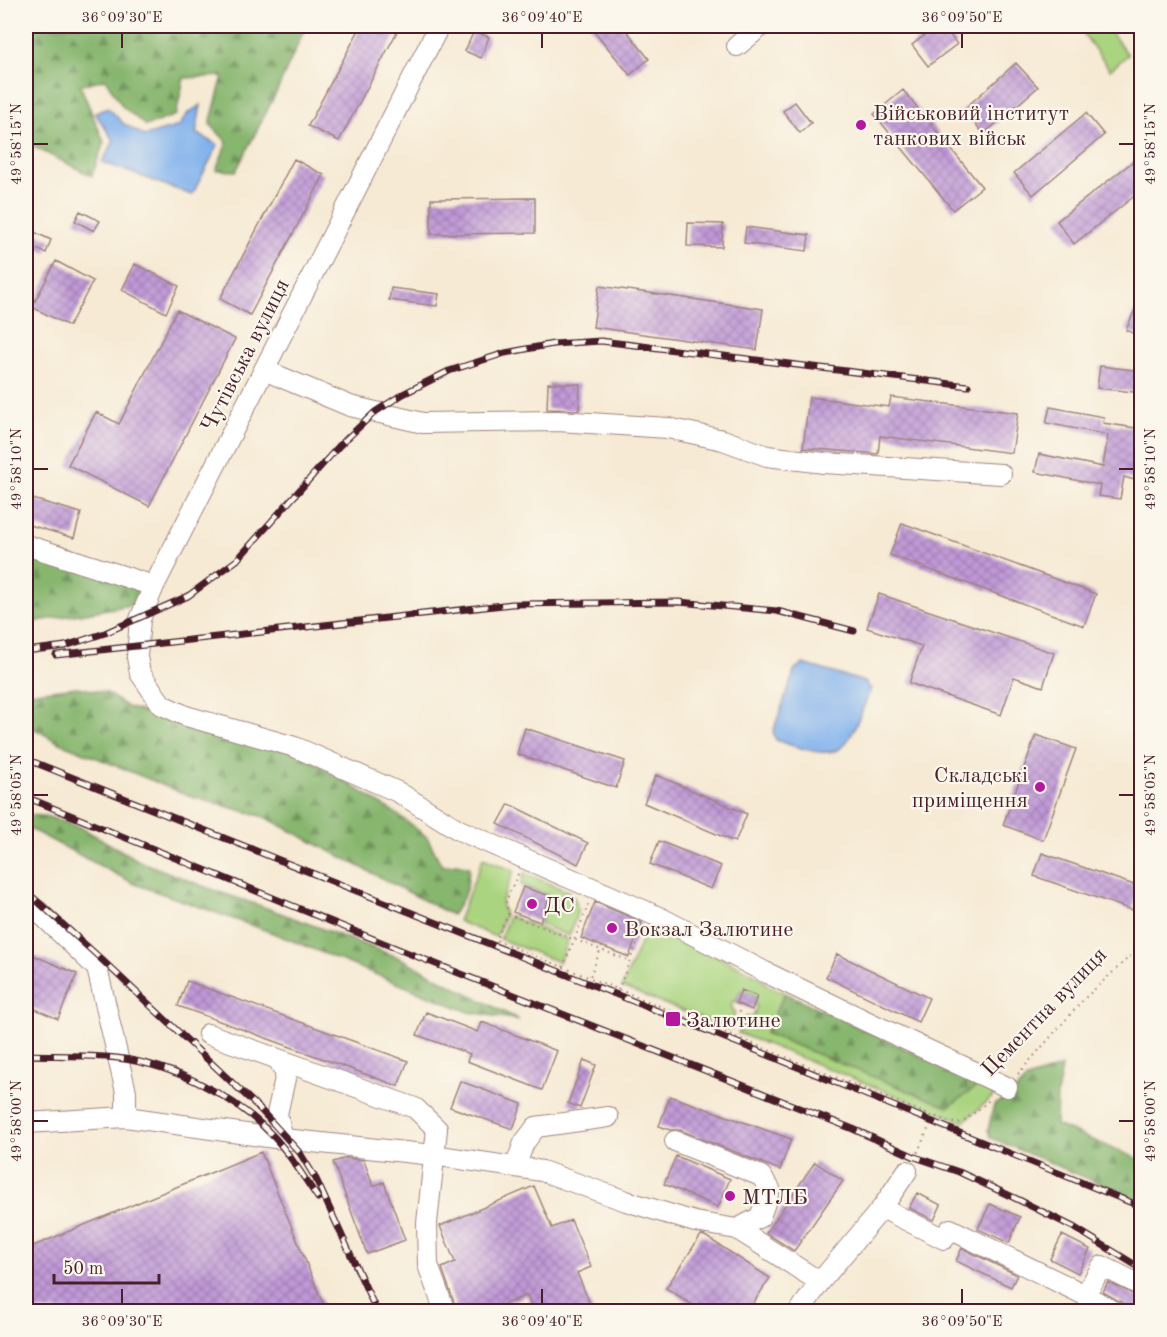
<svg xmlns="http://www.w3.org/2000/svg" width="1167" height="1337" viewBox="0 0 1167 1337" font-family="'Old Standard TT',serif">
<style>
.green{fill:#aad47f;stroke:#7a7a55;stroke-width:1.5}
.forest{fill:url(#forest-firs);stroke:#686a4c;stroke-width:1.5}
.water{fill:#80b1ec;stroke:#65688c;stroke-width:1.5}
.building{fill:url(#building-cross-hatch)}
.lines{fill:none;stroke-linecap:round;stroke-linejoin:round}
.minor-casing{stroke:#a08480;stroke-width:22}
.path{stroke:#a08480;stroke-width:2;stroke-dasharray:1.5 4.5;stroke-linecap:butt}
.minor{stroke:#fff;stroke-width:20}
.rail-casing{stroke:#4a1f2b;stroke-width:7}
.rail{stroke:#fbf7ec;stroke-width:4.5;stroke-dasharray:14;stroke-linecap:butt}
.ticks{fill:none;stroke:#4a1f2b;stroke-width:2}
.poi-dot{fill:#b5179e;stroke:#fbf7ec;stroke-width:2}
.labels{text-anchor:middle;stroke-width:4.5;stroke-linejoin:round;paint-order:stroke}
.poi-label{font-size:22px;fill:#4a1f2b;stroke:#fbf7ec;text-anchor:start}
.street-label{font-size:22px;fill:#4a1f2b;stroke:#fbf7ec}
.neatline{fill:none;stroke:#4a1f2b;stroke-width:2}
.ticks-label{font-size:15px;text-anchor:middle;fill:#4a1f2b}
</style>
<defs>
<pattern id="forest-firs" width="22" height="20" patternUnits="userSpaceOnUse" patternTransform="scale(1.5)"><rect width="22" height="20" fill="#87b66e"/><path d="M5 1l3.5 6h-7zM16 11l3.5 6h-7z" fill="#70935b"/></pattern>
<pattern id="building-cross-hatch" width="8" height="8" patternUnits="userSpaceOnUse" patternTransform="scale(1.5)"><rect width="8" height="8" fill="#c099d7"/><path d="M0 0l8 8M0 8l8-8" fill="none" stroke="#9e7caf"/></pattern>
</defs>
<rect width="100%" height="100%" fill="#fbf7ec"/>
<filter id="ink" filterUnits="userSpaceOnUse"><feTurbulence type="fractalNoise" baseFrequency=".0167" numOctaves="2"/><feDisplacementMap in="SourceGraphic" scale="12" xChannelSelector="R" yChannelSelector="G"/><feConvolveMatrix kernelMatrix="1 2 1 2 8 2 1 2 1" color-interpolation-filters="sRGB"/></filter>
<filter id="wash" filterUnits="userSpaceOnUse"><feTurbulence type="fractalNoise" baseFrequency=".008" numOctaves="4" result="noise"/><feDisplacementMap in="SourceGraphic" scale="24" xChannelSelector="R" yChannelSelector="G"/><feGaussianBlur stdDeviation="1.35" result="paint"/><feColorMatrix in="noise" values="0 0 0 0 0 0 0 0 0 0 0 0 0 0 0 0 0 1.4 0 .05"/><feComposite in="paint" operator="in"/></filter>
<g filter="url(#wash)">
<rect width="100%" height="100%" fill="#f6ead4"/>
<path class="green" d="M 1078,26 L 1106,26 L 1128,55 L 1110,70 Z
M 483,858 L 514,871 L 501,903 L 505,915 L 496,937 L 458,921 Z
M 524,873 L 569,892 C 584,906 575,919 569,936 L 540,924 L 549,896 L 521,885 Z
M 509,916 L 568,940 L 559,962 L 500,939 Z
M 649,922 L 760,977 L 767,985 L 785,993 L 766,1034 L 981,1084 L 996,1094 L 963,1122 L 738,1033 L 746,1017 L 753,1016 L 757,1006 L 754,1005 L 757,996 L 741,990 L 736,1002 L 733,1001 L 731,1006 L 735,1012 L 728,1029 L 622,987 Z"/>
<path class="forest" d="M 26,26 L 306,26 L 276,93 L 236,171 L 216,170 L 227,142 L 210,124 L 223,76 L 184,78 L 176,115 L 146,126 L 123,107 L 105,79 L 80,85 L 104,142 L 92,176 L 26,143 Z
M 26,544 L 143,578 L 131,605 L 26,623 Z
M 77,687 L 107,693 L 127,707 L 153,715 L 284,748 L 309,759 L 397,814 L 427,837 L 442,866 L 457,864 L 469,867 C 468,888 465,898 452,915 L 265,817 L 190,796 L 58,742 L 26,724 L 26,693 Z
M 26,815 L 45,816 L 80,827 L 139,861 L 213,890 L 264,907 L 400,958 L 519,1020 L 469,1012 L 273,933 L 135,884 L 26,827 Z
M 785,993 L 981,1084 L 948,1107 L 765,1033 Z
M 1062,1067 L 1057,1095 L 1056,1125 L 1141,1160 L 1141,1201 L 991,1138 L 988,1130 L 994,1105 L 1012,1094 L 1027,1079 Z"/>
<path class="water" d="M 201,105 L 196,133 L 218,145 L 192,195 L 102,162 L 114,141 L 95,113 L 108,108 L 124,124 L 145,136 L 179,126 L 188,113 Z
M 803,664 L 865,682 L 871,689 C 844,752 849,766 776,740 L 773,732 L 795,669 Z"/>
<g id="blocks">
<path class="building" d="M 361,26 L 400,26 L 339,141 L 308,126 Z
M 590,26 L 623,26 L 649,59 L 630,75 Z
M 937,26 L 943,26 L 957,44 L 928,66 L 912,45 Z
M 474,31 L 489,37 L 481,58 L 465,51 Z
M 1016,63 L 1038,87 L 984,134 L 963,110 Z
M 903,90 L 982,187 L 953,210 L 874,114 Z
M 795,102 L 811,123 L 800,133 L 783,111 Z
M 1086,113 L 1104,135 L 1033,195 L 1014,173 Z
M 294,159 L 324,175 L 250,315 L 220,299 Z
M 1136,159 L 1142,166 L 1142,190 L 1074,244 L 1057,221 Z
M 535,198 L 535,233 L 431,234 L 431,199 Z
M 80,211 L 100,221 L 94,231 L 75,221 Z
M 688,223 L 723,224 L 722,247 L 687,246 Z
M 746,227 L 809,235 L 807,251 L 744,243 Z
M 26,228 L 51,240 L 46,253 L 26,244 Z
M 56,261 L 93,281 L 69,326 L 32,307 Z
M 135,264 L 179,286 L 166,313 L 122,290 Z
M 599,286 L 763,309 L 757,350 L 593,327 Z
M 391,288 L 439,294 L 437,306 L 389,300 Z
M 1142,294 L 1142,337 L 1126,330 Z
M 177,310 L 235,339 L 149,506 L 68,465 L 96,412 L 119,424 Z
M 1100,366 L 1142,371 L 1142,393 L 1097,388 Z
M 548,383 L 580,384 L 579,410 L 547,409 Z
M 809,397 L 889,407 L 891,397 L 1018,413 L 1012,453 L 880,436 L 878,454 L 803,448 Z
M 1050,407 L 1104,417 L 1103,423 L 1142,429 L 1142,482 L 1124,477 L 1120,499 L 1098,496 L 1100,485 L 1035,472 L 1039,454 L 1103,467 L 1108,435 L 1046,423 Z
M 26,497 L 81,513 L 74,538 L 26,524 Z
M 902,523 L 1096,594 L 1084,626 L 890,555 Z
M 879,594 L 1054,653 L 1043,687 L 1014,677 L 1001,715 L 909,683 L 922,646 L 867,628 Z
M 525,728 L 625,761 L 616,788 L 517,754 Z
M 1036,735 L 1076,749 L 1043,840 L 1003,825 Z
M 656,775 L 747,814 L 735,842 L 644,803 Z
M 509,804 L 588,843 L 578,864 L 498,824 Z
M 659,841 L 721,866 L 711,889 L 650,864 Z
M 1042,853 L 1140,887 L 1132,910 L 1034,876 Z
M 523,887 L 550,896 L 540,922 L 513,912 Z
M 595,902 L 642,922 L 629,957 L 581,938 Z
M 26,952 L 77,974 L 58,1019 L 26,1005 Z
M 837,954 L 929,998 L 918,1022 L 826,977 Z
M 187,981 L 408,1061 L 398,1086 L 178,1006 Z
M 741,990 L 757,996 L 752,1010 L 736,1003 Z
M 426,1012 L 478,1032 L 482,1022 L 557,1051 L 542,1090 L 467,1061 L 470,1054 L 417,1035 Z
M 584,1060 L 596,1065 L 580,1108 L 568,1103 Z
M 460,1081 L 522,1104 L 513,1129 L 450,1107 Z
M 670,1096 L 791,1139 L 780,1170 L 680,1130 L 670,1130 L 659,1126 Z
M 261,1152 L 326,1311 L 34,1311 L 26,1292 L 26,1249 Z
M 676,1156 L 730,1179 L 718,1207 L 664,1184 Z
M 346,1158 L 364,1160 L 373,1186 L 384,1182 L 405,1240 L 367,1254 L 333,1162 Z
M 815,1162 L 843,1181 L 794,1251 L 766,1233 Z
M 534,1186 L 552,1228 L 571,1220 L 591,1267 L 577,1273 L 593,1311 L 534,1311 L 527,1295 L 487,1311 L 457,1311 L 442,1268 L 455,1262 L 440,1226 Z
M 917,1193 L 941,1205 L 934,1220 L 909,1208 Z
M 990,1204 L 1020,1217 L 1009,1243 L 978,1229 Z
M 701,1235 L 705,1236 L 770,1278 L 748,1311 L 702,1311 L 666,1288 Z
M 1062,1235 L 1090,1249 L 1078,1273 L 1050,1259 Z
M 962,1248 L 1017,1275 L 1011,1287 L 956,1261 Z
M 1108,1282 L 1142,1298 L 1142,1311 L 1126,1311 L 1121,1302 L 1103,1292 Z"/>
</g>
</g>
<g filter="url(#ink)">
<use href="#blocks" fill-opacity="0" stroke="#a08480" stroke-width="1.5"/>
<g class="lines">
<g class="minor-casing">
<path id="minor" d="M 439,26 L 154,586 L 140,619 L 137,657 L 140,673 L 162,705 L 186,716 L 295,747 L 398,792 L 459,830 L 659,917 L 765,972 L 868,1022 L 1007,1087
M 737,46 L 761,26
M 264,370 L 350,406 L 423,423 L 558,421 L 668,428 L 723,440 L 767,456 L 824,463 L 1001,474
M 26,545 L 154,586
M 26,903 L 38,911 L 97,968 L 126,1092 L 126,1117
M 208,1034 L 415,1108 L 437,1129 L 427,1223 L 428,1265 L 445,1312
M 278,1059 L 286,1074 L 277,1114 L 283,1139
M 26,1123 L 126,1117 L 275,1138 L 433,1155 L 542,1171 L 626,1201 L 695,1222 L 737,1229 L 760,1217 L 770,1189 L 761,1176 L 675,1141
M 515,1167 L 524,1143 L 536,1127 L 608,1117
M 882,1208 L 944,1239 L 950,1229 L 1089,1297 L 1114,1312
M 737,1229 L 820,1282
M 1085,1295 L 1102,1266 L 1142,1286
M 799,1312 L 820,1282 L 882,1208 L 907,1171"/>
</g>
<path class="path" d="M 518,874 L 506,901 L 508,914 L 496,940 L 934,1117
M 508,914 L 630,961
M 563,967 L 589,903
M 586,987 L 602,946
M 618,990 L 643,928
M 731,1035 L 741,1009
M 1018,1074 L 1084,999 L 1142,945
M 915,1158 L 934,1116 C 944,1120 952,1125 963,1122 L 992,1098"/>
<use href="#minor" class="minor"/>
<g class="rail-casing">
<path id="rail" d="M 26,651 L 65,646 L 105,633 L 188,596 L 237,560 L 339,446 L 375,412 L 403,394 L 449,371 L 505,353 L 553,344 L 601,341 L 968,386
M 56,655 L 512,604 L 679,602 L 777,611 L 854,631
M 26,759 L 768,1055 L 1142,1207
M 26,797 L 398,949 L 853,1129 L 915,1157 L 959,1172 L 1019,1200 L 1075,1228 L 1142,1269
M 26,891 L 100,958 L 258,1107 L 300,1153 L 316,1179 L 377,1312
M 26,1055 C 56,1056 87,1055 117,1058 C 174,1065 236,1096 275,1138 C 291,1156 304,1178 318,1198
M 26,1308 L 27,1312"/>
</g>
<use href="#rail" class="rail"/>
</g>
</g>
<path class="ticks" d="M 122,33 L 122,48M 542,33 L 542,48M 962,33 L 962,48M 33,144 L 48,144M 1119,144 L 1134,144M 33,469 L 48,469M 1119,469 L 1134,469M 33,795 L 48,795M 1119,795 L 1134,795M 33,1121 L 48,1121M 1119,1121 L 1134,1121M 122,1289 L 122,1304M 542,1289 L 542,1304M 962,1289 L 962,1304"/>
<g class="poi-dot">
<circle cx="861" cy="125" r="6"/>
<circle cx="1040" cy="787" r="6"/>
<circle cx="532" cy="904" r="6"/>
<circle cx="612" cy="928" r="6"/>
<rect x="665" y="1011" width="16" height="16" rx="3"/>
<circle cx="730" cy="1196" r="6"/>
</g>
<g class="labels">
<g class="poi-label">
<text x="873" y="120">Військовий інститут<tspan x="873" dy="25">танкових військ</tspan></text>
<text x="1028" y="782" text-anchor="end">Складські<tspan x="1028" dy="25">приміщення</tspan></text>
<text x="544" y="912">ДС</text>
<text x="624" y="936">Вокзал Залютине</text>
<text x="686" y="1027">Залютине</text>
<text x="742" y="1204">МТЛБ</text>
</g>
<g class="street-label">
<text transform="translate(244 355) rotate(-63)" y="8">Чутівська вулиця</text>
<text transform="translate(1043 1011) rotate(-46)" y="8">Цементна вулиця</text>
</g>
</g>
<rect width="1167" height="1337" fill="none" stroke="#fbf7ec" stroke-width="66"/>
<path d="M54 1274v9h105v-9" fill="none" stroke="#4a1f2b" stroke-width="3"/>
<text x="63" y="1274" font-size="18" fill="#4a1f2b" stroke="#fbf7ec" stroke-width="4.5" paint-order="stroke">50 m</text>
<rect x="33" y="33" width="1101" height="1271" class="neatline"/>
<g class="ticks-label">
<text x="122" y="22">36°09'30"E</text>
<text x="542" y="22">36°09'40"E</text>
<text x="962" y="22">36°09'50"E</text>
<text transform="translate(16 144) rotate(-90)" y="5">49°58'15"N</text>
<text transform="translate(1150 144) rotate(-90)" y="5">49°58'15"N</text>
<text transform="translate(16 469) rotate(-90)" y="5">49°58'10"N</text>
<text transform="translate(1150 469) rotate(-90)" y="5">49°58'10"N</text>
<text transform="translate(16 795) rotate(-90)" y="5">49°58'05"N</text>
<text transform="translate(1150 795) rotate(-90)" y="5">49°58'05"N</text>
<text transform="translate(16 1121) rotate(-90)" y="5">49°58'00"N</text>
<text transform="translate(1150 1121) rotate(-90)" y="5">49°58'00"N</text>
<text x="122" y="1326">36°09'30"E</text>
<text x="542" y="1326">36°09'40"E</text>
<text x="962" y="1326">36°09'50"E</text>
</g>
</svg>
